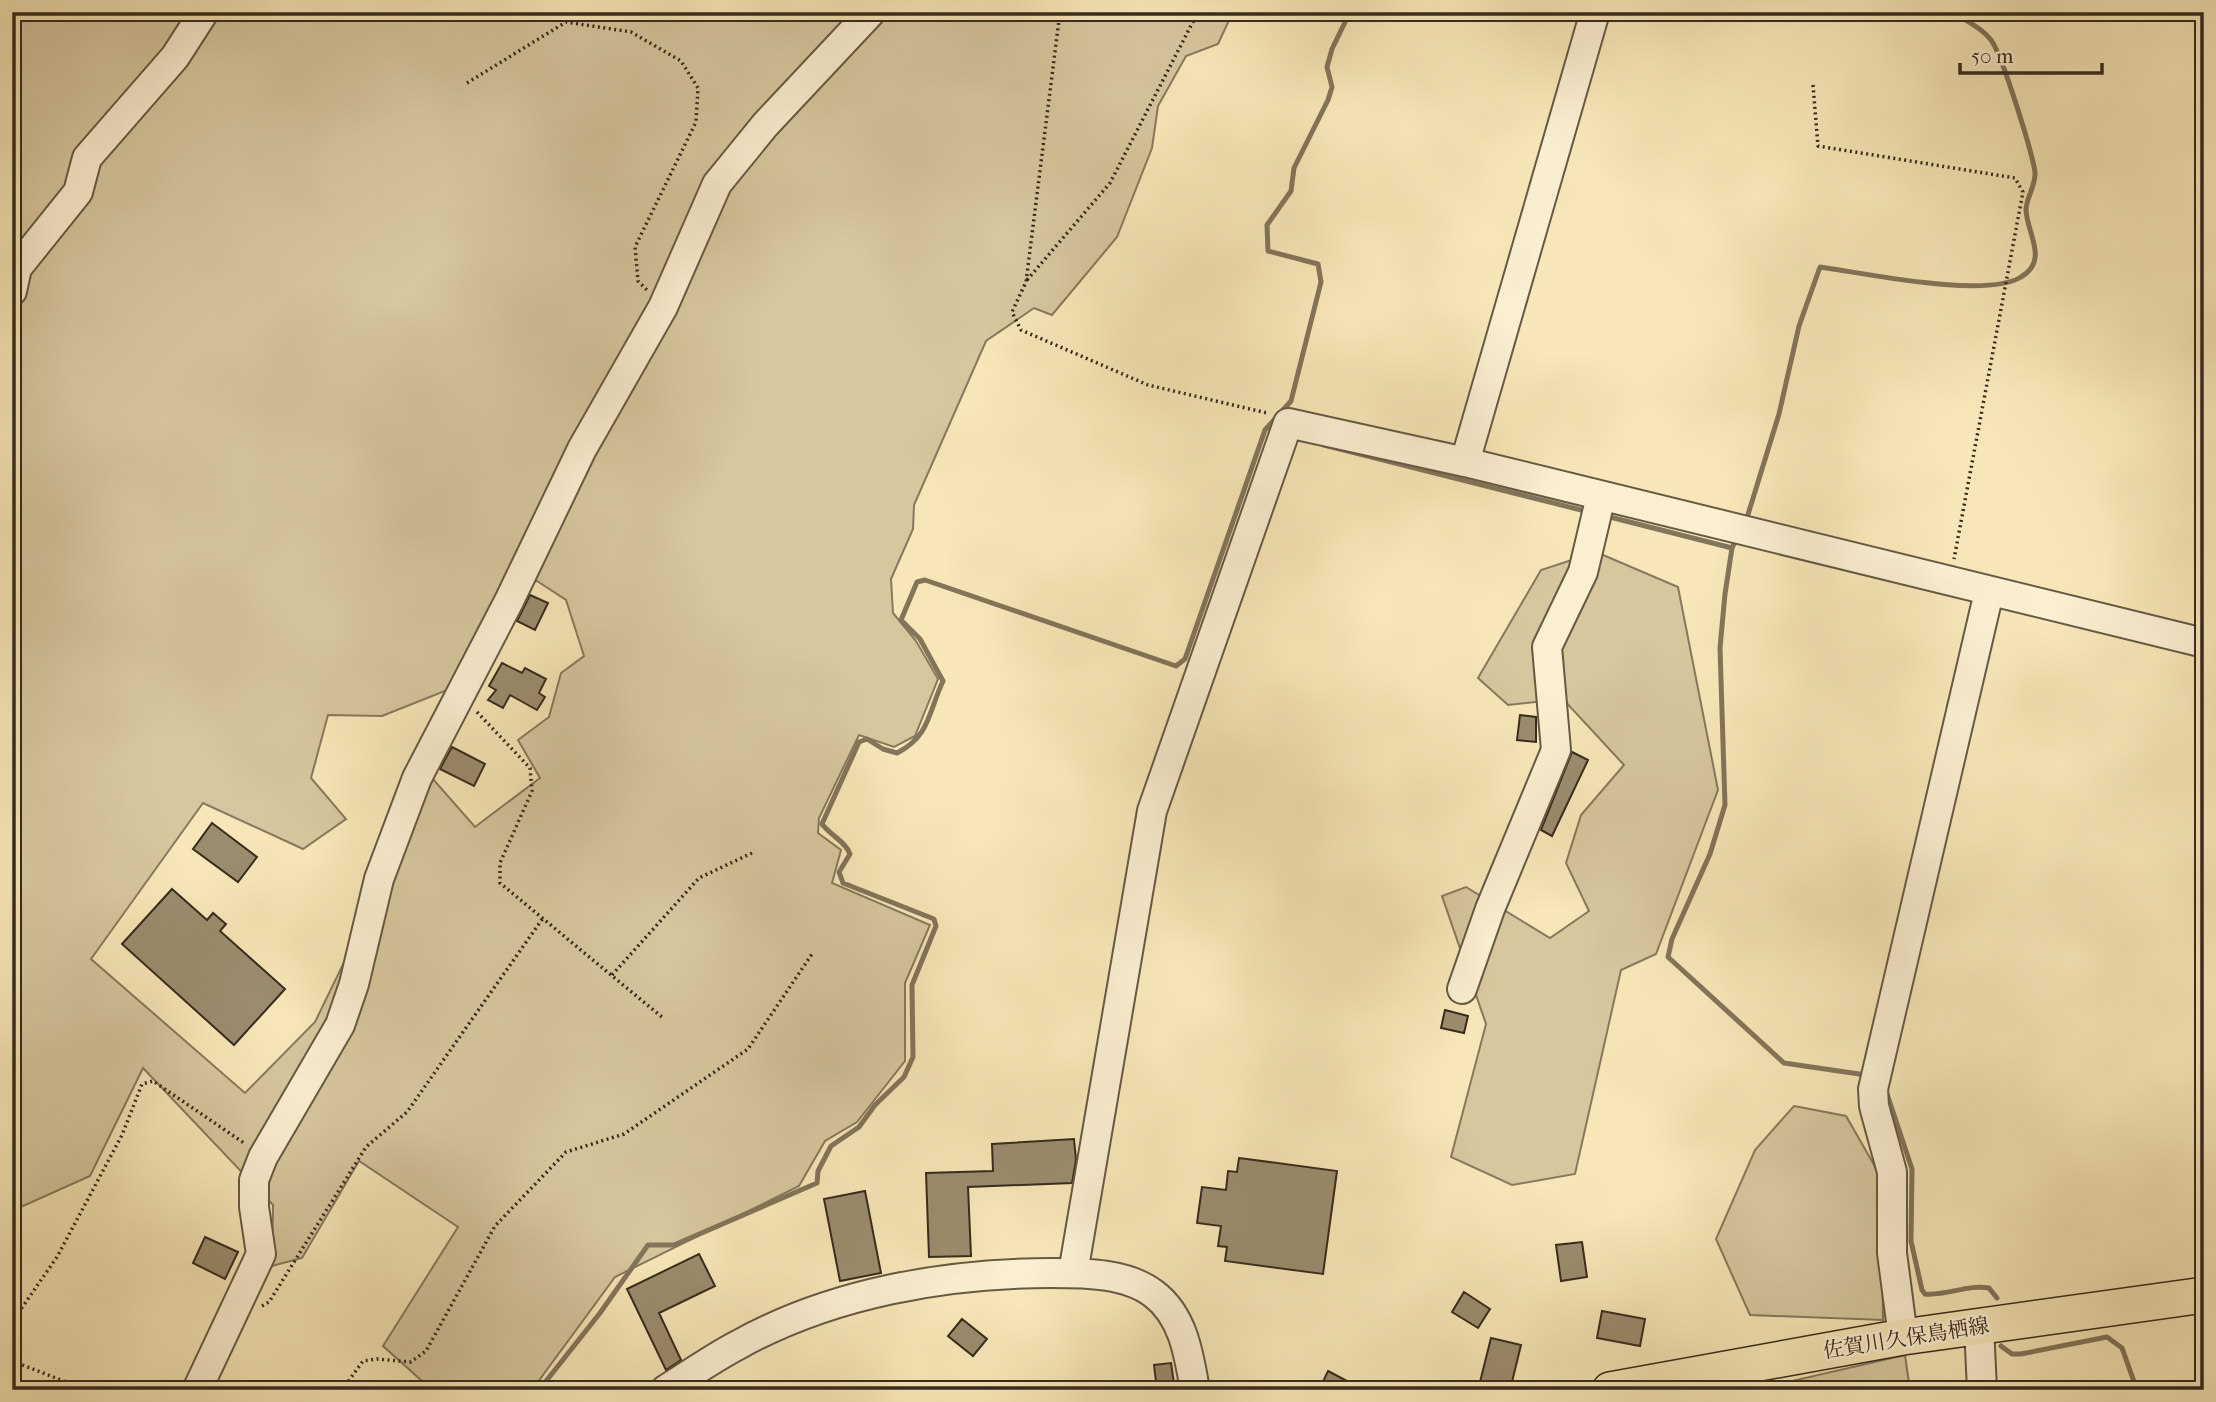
<svg xmlns="http://www.w3.org/2000/svg" width="2216" height="1402" viewBox="0 0 2216 1402" font-family="'IM FELL French Canon','Noto Serif JP',serif">
<style>
.green{fill:#d6c79e;stroke:#86795e;stroke-width:2;fill-rule:evenodd}
.lines{fill:none;stroke-linecap:round;stroke-linejoin:round}
.stream{stroke:#82755a;stroke-width:5}
.building{fill:#9a8d6e;stroke:#362b1d;stroke-width:2}
.minor-casing{stroke:#665a44;stroke-width:32}
.major-casing{stroke:#362b1d;stroke-width:38}
.path{stroke:#362b1d;stroke-width:3.5;stroke-dasharray:2 3.5;stroke-linecap:butt}
.minor{stroke:#faefd1;stroke-width:28}
.major{stroke:#f7e7b8;stroke-width:35}
.labels{text-anchor:middle;stroke-width:5;stroke-linejoin:round;paint-order:stroke}
.street-label{font-size:21px;fill:#362b1d;stroke:#faefd1}
</style>
<rect width="100%" height="100%" fill="#f7e7b8"/>
<filter id="stains"><feTurbulence type="fractalNoise" baseFrequency=".00286" numOctaves="4"/><feColorMatrix values="0 0 0 0 .2 0 0 0 0 .09 0 0 0 0 .02 0 0 0 .5 -.17"/></filter>
<radialGradient id="worn" r=".72"><stop offset=".6" stop-color="#630" stop-opacity="0"/><stop offset="1" stop-color="#630" stop-opacity=".3"/></radialGradient>
<path class="green" d="M 12,12 L 1233,12 L 1218,44 L 1186,56 L 1158,106 L 1152,148 L 1117,237 L 1052,315 L 1034,308 L 986,341 L 914,505 L 913,529 L 891,579 L 893,613 L 916,641 L 938,679 L 915,736 L 894,747 L 859,735 L 819,818 L 818,833 L 841,850 L 832,883 L 930,925 L 905,983 L 905,1061 L 857,1122 L 825,1141 L 799,1186 L 615,1277 L 532,1390 L 432,1390 L 383,1346 L 458,1227 L 359,1161 L 302,1258 L 272,1266 L 273,1205 L 143,1068 L 90,1176 L 12,1211 ZM 537,581 L 566,600 L 584,656 L 561,673 L 549,717 L 518,740 L 540,778 L 475,827 L 433,779 L 315,1022 L 245,1093 L 91,959 L 203,803 L 303,849 L 346,819 L 311,778 L 328,715 L 382,716 L 455,687 L 510,586 Z
M 1596,552 L 1678,587 L 1718,790 L 1656,954 L 1621,970 L 1575,1174 L 1512,1185 L 1451,1157 L 1486,1024 L 1442,896 L 1466,887 L 1550,938 L 1589,911 L 1566,863 L 1581,815 L 1624,765 L 1563,699 L 1508,705 L 1478,678 L 1541,570 Z
M 1794,1106 L 1846,1116 L 1881,1177 L 1883,1320 L 1750,1315 L 1716,1239 L 1755,1150 Z
M 1905,1355 L 1910,1390 L 1757,1390 L 1757,1389 Z"/>
<g class="lines">
<path class="stream" d="M 1324,445 L 1589,512
M 1606,516 L 1732,548
M 1746,521 L 1779,414 L 1799,326 L 1820,267 C 1864,273 1986,299 2021,277 C 2050,260 2026,232 2026,209 C 2027,196 2036,185 2035,172 C 2032,152 2002,54 1991,40 C 1982,28 1965,20 1952,12
M 1737,538 L 1732,548 L 1725,594 L 1720,648 L 1725,805 L 1710,854 L 1672,939 L 1668,957 L 1784,1063 L 1866,1075
M 1884,1085 L 1912,1169 L 1911,1241 L 1922,1290 L 1925,1294 C 1947,1296 1968,1284 1989,1288 L 1997,1298
M 2001,1346 L 2012,1354 L 2021,1354 L 2107,1337 L 2122,1348 L 2137,1390
M 539,1390 L 600,1313 L 648,1245 L 674,1245 L 817,1183 L 818,1171 L 831,1146 L 859,1127 L 875,1105 L 904,1077 L 913,1057 L 912,985 L 936,926 L 934,919 L 843,883 L 839,872 L 850,854 C 846,842 830,835 822,824 L 859,742 L 867,739 L 883,749 L 897,753 C 930,736 928,713 943,681 L 920,639 L 901,620 L 917,582 L 925,580 L 1176,666 L 1185,659 L 1265,430 L 1291,401 L 1321,282 L 1318,264 L 1268,251 L 1267,225 L 1291,191 L 1294,168 L 1328,100 L 1332,87 L 1327,67 L 1332,49 L 1350,12"/>
</g>
<path class="building" d="M 530,595 L 548,603 L 535,630 L 517,621 Z
M 502,663 L 522,673 L 525,668 L 546,679 L 539,693 L 545,697 L 537,710 L 510,695 L 503,708 L 488,700 L 496,690 L 489,686 Z
M 1520,715 L 1536,717 L 1536,742 L 1517,740 Z
M 452,747 L 485,764 L 474,786 L 440,769 Z
M 1572,752 L 1588,760 L 1552,836 L 1541,830 Z
M 212,823 L 257,857 L 238,882 L 193,849 Z
M 172,889 L 207,920 L 213,913 L 226,924 L 220,931 L 285,989 L 234,1045 L 122,944 Z
M 1445,1010 L 1468,1016 L 1464,1033 L 1441,1028 Z
M 1074,1139 L 1076,1160 L 1072,1183 L 968,1187 L 971,1256 L 929,1257 L 926,1173 L 993,1171 L 992,1144 Z
M 1239,1158 L 1337,1171 L 1323,1274 L 1225,1261 L 1227,1247 L 1218,1246 L 1221,1226 L 1197,1223 L 1202,1187 L 1226,1190 L 1228,1171 L 1237,1172 Z
M 865,1191 L 881,1273 L 840,1281 L 824,1199 Z
M 205,1237 L 238,1252 L 225,1279 L 193,1263 Z
M 1582,1242 L 1587,1277 L 1561,1281 L 1556,1245 Z
M 699,1254 L 715,1286 L 659,1313 L 681,1360 L 666,1370 L 627,1289 Z
M 1464,1292 L 1490,1309 L 1478,1328 L 1452,1312 Z
M 1602,1311 L 1645,1319 L 1640,1346 L 1597,1338 Z
M 962,1319 L 987,1339 L 973,1356 L 948,1336 Z
M 1491,1338 L 1521,1345 L 1510,1390 L 1478,1390 Z
M 1171,1363 L 1175,1390 L 1157,1390 L 1154,1365 Z
M 1328,1371 L 1364,1390 L 1319,1390 Z"/>
<g class="lines">
<g class="minor-casing">
<path id="minor" d="M 12,291 L 17,268 L 78,192 L 87,158 L 175,57 L 204,12
M 1465,462 L 1595,12
M 1462,989 L 1490,909 L 1556,750 L 1547,647 L 1583,572 L 1601,496
M 1073,1273 L 1152,811 L 1288,423 L 1465,462 L 2204,643
M 1979,1326 L 1982,1390
M 1903,1337 L 1892,1253 L 1892,1172 L 1874,1106 L 1873,1089 L 1989,592
M 197,1390 L 261,1254 L 254,1207 L 254,1180 L 263,1157 L 340,1025 L 354,984 L 379,879 L 417,778 L 509,601 L 582,449 L 663,307 L 717,184 L 765,125 L 871,12
M 665,1390 C 689,1375 713,1358 738,1345 C 831,1293 946,1273 1052,1273 C 1085,1273 1127,1273 1154,1294 C 1184,1317 1189,1356 1195,1390"/>
</g>
<g class="major-casing">
<path id="major" d="M 1610,1390 L 1903,1337 L 2204,1295"/>
</g>
<path class="path" d="M 1060,12 L 1026,282 L 1012,312 L 1021,330 L 1148,385 L 1267,413
M 467,83 L 566,22 L 631,32 L 681,61 L 698,88 L 696,122 L 635,247 L 638,281 L 647,290
M 1813,85 L 1818,146 L 2015,178 L 2023,192 L 1954,559
M 1027,280 L 1110,183 L 1198,12
M 477,712 L 530,768 L 532,791 L 500,863 L 500,883 L 663,1018
M 612,975 L 699,878 L 752,853
M 262,1306 L 269,1302 L 366,1147 L 407,1112 L 543,918
M 12,1322 L 57,1257 L 122,1135 L 142,1084 L 153,1081 L 244,1143
M 12,1361 L 71,1384 L 99,1390
M 342,1390 L 363,1361 L 377,1359 L 411,1362 L 426,1351 L 495,1226 L 566,1152 L 624,1134 L 748,1049 L 812,954"/>
<use href="#minor" class="minor"/>
<use href="#major" class="major"/>
</g>
<g class="labels">
<g class="street-label">
<text transform="translate(1906 1338) rotate(-9)" y="7">佐賀川久保鳥栖線</text>
</g>
</g>
<rect width="2216" height="1402" fill="none" stroke="#f7e7b8" stroke-width="42"/>
<rect x="14" y="14" width="2188" height="1374" fill="none" stroke="#362b1d" stroke-width="3.5"/>
<rect x="21" y="21" width="2174" height="1360" fill="none" stroke="#362b1d" stroke-width="2"/>
<path d="M1960 63v10h142v-10" fill="none" stroke="#362b1d" stroke-width="3.5"/>
<text x="1971" y="63" font-size="21" fill="#362b1d" stroke="#faefd1" stroke-width="5" paint-order="stroke">50 m</text>
<rect width="100%" height="100%" filter="url(#stains)"/>
<rect width="100%" height="100%" fill="url(#worn)"/>
</svg>
